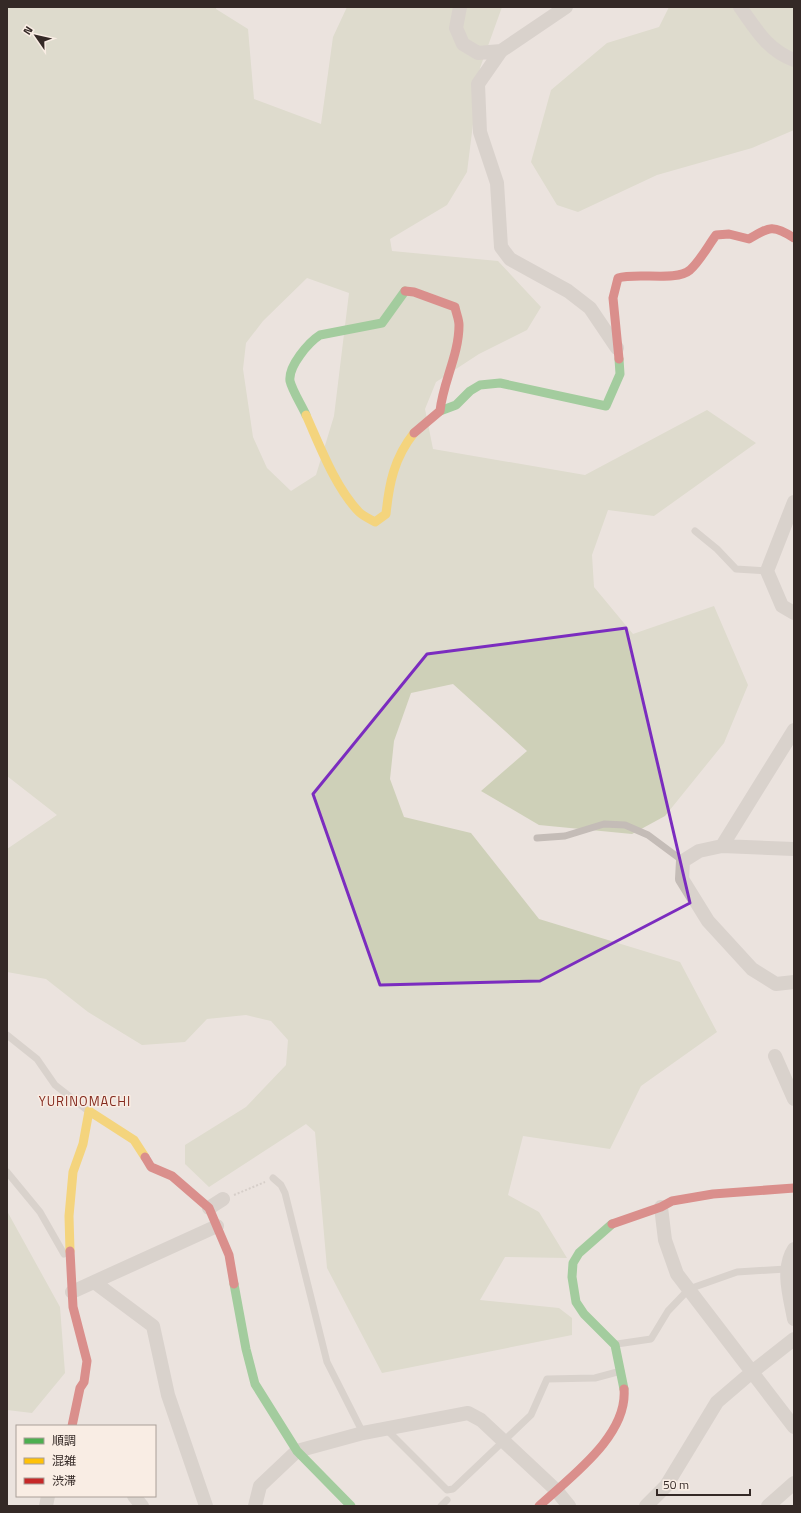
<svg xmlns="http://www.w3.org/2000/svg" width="801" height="1513" viewBox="0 0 801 1513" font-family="'Titillium Web','Noto Sans JP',sans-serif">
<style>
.green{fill:#ced0b8;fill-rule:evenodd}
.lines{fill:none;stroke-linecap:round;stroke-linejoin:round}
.path{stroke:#bdb4af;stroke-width:2;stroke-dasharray:2 2;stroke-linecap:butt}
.lane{stroke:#c4bcb7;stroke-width:7}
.street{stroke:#c4bcb7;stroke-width:14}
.fast{stroke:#4caf50;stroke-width:9}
.slow{stroke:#ffc107;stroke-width:9}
.jam{stroke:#c62828;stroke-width:9}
.marked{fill:none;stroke:#7b2cbf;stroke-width:3;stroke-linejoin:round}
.labels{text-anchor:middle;stroke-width:3;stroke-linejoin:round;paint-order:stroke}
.quarter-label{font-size:13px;letter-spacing:1px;fill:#842a1e;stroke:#f9ede4}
</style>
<rect width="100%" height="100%" fill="#ebe3de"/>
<path class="green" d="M 7,7 L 216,7 L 216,9 L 248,29 L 254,99 L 321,124 L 333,37 L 347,7 L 502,7 L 480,68 L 467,172 L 447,205 L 390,239 L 392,251 L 498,261 L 541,307 L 527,330 L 479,354 L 436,382 L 425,409 L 433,449 L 585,475 L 707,410 L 756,443 L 654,516 L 608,510 L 592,555 L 594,587 L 633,634 L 714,606 L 748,685 L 724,743 L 665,816 L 632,834 L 539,825 L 481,791 L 527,751 L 453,684 L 411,693 L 394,741 L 390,779 L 404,817 L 471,833 L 539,919 L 680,962 L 717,1032 L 641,1086 L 610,1149 L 523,1136 L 508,1195 L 539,1212 L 567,1258 L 505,1257 L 480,1300 L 559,1308 L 572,1318 L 572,1335 L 382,1373 L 327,1268 L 315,1132 L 306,1124 L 209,1187 L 185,1164 L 185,1145 L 246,1107 L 286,1065 L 288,1040 L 271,1021 L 246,1015 L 207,1019 L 185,1042 L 142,1045 L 88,1012 L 46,979 L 7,972 L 7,849 L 57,815 L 7,776 ZM 307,278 L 349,293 L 334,416 L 316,475 L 291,491 L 267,468 L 253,437 L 243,369 L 246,343 L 263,321 Z
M 669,7 L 794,7 L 794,130 L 752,148 L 657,175 L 578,212 L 557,205 L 531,162 L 551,90 L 607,43 L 659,27 Z
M 7,1211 L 60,1307 L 65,1373 L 32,1413 L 7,1410 Z"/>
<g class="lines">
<path class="path" d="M 234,1195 L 265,1182"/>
<path class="lane" d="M 695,531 L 717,549 L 736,569 L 767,571
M 537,838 L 565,836 L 604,824 L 625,825 L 648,835 L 683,861
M 7,1035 L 37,1059 L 55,1085 L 87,1110
M 7,1172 L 40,1212 L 64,1254
M 273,1178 L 281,1185 L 285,1193 L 327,1362 L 363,1433
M 617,1344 L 651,1339 L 668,1311 L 689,1289 L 737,1272 L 786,1269
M 386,1429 L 447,1490 L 453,1489 L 531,1415 L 547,1379 L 595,1378 L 621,1371
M 441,1506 L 447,1500"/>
<path class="street" d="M 460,7 L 456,28 L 463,44 L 478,53 L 501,51
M 566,7 L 501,51 L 478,84 L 480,132 L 497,183 L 501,247 L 510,259 L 568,291 L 590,308 L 617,348
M 740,7 C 756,29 767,50 794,60
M 794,502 L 767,571 L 782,606 L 794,613
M 722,846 L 794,730
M 794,849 L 722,846 L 699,851 L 683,861 L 682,879 L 708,921 L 752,969 L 776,984 L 794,982
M 775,1056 L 794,1099
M 661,1207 L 665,1240 L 677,1274 L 794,1427
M 209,1208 L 223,1199
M 794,1249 C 781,1269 790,1297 794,1319
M 94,1282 L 153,1326 L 168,1395 L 206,1506
M 72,1292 L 217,1226
M 134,1496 L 142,1506
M 46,1506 L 48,1496
M 255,1506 L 260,1486 L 297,1451 L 363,1433 L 468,1413 L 481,1420 L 556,1490 L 569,1506
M 646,1506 L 666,1486 L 717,1402 L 752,1372 L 794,1339
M 768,1506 L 794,1483"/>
<path class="fast" d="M 440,411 L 456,405 L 470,391 L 480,385 L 500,383 L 606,406 L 620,374 L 619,359
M 306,415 C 302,406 292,390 290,381 C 288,366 309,342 320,335 L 382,323 L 405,291
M 612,1224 L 579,1253 L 573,1263 L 572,1277 L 576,1302 L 584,1314 L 615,1345 L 624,1389
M 234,1284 L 246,1349 L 255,1384 L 297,1451 L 351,1506"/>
<path class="slow" d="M 306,415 C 320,446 335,487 359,512 C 363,516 370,519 375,522 L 386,514 C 389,484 394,458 414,433
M 70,1251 L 69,1216 L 73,1172 L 83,1144 L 89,1111 L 134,1140 L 145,1157"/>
<path class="jam" d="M 405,291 L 414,292 L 455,307 C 456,313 459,319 459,325 C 459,355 443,382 440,411 L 414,433
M 619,359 L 613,298 L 618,278 C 637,272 676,282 690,270 C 700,261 708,246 716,235 L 729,234 L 749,239 C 769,227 773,224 794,238
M 145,1157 L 151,1167 L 172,1176 L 209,1208 L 229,1255 L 234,1284
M 612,1224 L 661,1207 L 672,1201 L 713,1194 L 794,1188
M 70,1251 L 73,1307 L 87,1361 L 84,1382 L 80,1388 L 72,1426
M 539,1506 C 570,1477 628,1436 624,1389"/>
</g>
<path d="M0 0H801V1513H0ZM 626,628 L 690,903 L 540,981 L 380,985 L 313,794 L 427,654 Z" fill="#ebe3de" fill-opacity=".55" fill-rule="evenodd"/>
<path class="marked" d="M 626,628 L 690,903 L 540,981 L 380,985 L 313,794 L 427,654 Z"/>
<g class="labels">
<g class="quarter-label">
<text x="85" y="1106">YURINOMACHI</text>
</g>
</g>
<rect width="801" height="1513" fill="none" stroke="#342926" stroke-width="16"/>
<rect x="16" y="1425" width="140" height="72" fill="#f9ede4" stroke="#aa9f98"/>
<rect x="24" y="1438" width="20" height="6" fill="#4caf50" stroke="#aa9f98"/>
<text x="52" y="1445" font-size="12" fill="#342926">順調</text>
<rect x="24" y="1458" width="20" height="6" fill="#ffc107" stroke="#aa9f98"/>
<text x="52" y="1465" font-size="12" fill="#342926">混雑</text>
<rect x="24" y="1478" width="20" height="6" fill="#c62828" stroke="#aa9f98"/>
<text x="52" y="1485" font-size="12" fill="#342926">渋滞</text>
<g transform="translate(36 36) rotate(304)" stroke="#f9ede4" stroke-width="3" paint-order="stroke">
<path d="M0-3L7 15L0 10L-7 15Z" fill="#342926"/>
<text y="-6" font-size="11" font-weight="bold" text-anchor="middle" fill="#342926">N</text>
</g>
<path d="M657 1489v6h93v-6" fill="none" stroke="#342926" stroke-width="2"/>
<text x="663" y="1489" font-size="12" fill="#342926" stroke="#f9ede4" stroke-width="3" paint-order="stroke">50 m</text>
</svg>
